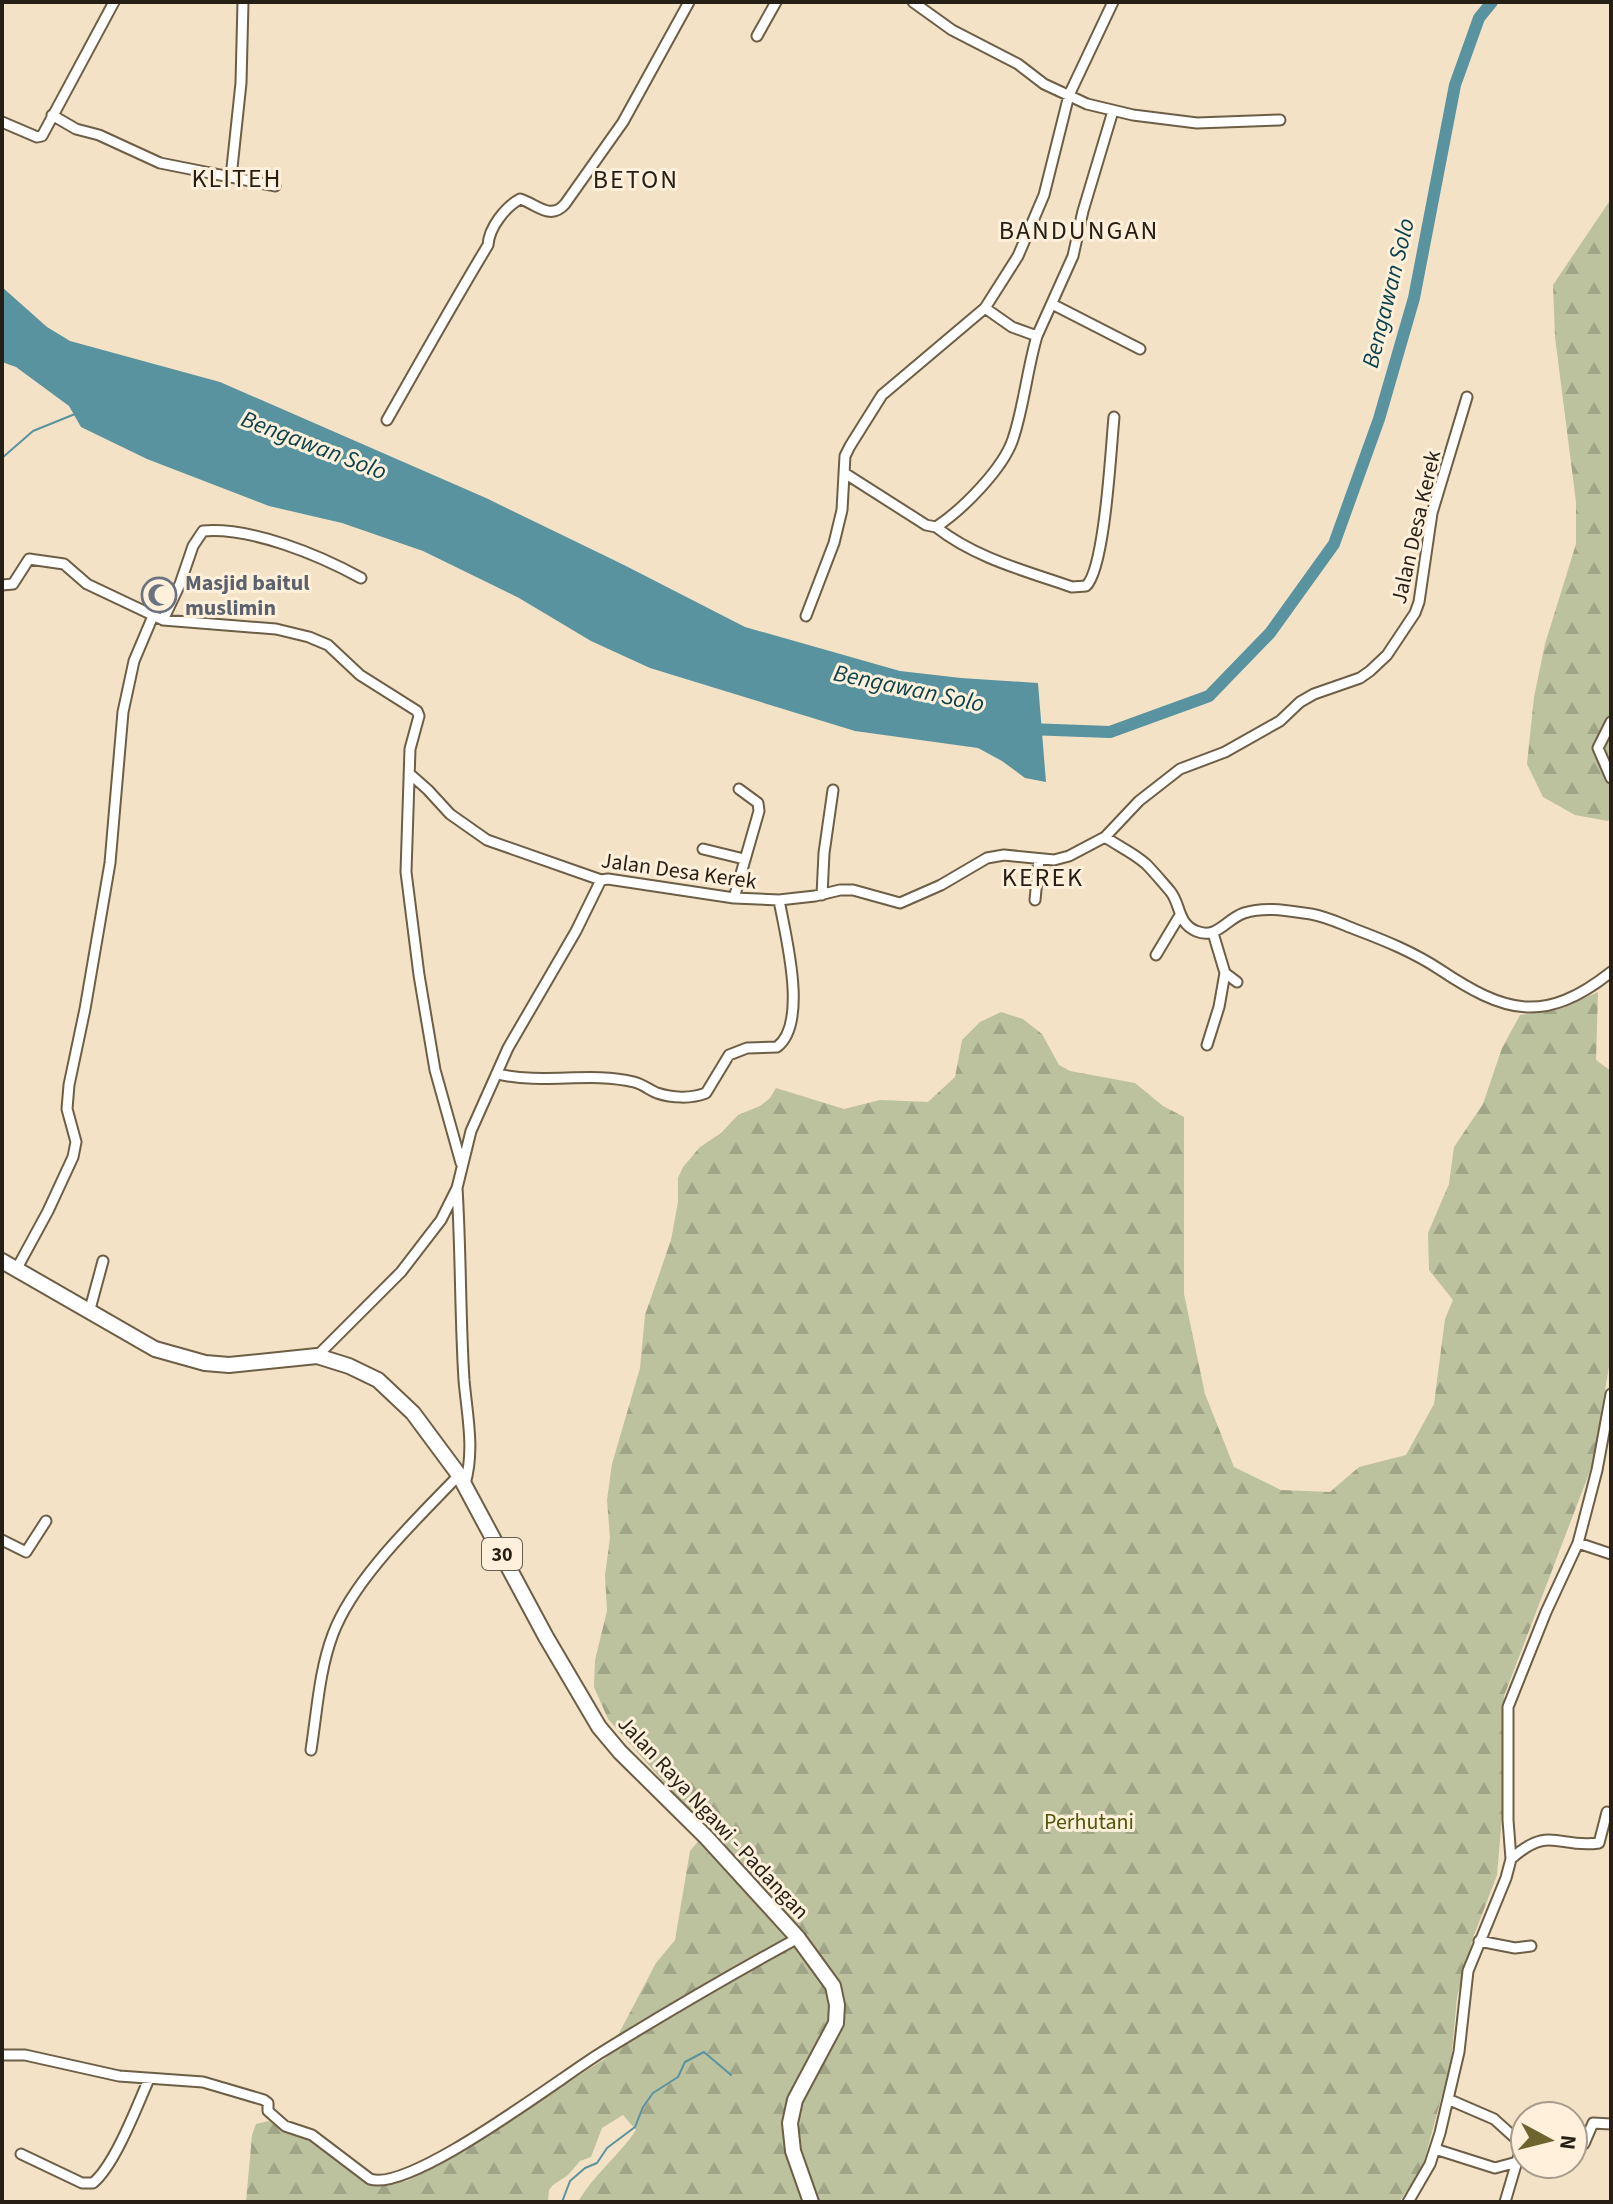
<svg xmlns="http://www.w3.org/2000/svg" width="1613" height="2204" viewBox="0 0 1613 2204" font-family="'Source Sans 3',sans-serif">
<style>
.forest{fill:url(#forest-firs)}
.water{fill:#59939f}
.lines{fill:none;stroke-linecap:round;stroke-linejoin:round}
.stream{stroke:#59939f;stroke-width:2}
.river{stroke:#59939f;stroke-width:12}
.minor-casing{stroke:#6d5e46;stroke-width:13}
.highway-casing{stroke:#6d5e46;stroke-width:18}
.minor{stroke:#fff;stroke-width:9}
.highway{stroke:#fff;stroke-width:14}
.labels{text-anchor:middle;stroke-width:6;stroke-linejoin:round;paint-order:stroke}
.shield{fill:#fef0da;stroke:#665e50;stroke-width:2}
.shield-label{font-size:20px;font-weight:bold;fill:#251f15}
.street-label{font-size:22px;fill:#251f15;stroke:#fef0da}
.worship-label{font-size:22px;font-weight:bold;fill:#5b616d;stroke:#fef0da;text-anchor:start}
.park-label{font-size:22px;fill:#51570a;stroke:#fef0da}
.water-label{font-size:24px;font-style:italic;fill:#0a424b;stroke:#fef0da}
.quarter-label{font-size:26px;letter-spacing:2px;fill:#251f15;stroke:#fef0da}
</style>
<defs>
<pattern id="forest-firs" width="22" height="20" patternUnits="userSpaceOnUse" patternTransform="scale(2)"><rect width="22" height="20" fill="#bcc19e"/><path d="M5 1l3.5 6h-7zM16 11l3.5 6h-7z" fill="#a1a587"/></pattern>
</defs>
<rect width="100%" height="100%" fill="#f3e2c6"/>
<path class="forest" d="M 1611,199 L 1611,817 L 1608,821 L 1575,815 L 1543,797 L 1527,764 L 1534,697 L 1545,644 L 1576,544 L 1576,502 L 1555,337 L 1553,285 Z
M 1598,992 L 1596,1060 L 1611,1071 L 1611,1354 L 1593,1463 L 1504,1696 L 1502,1817 L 1497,1875 L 1473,1938 L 1457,1997 L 1451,2062 L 1422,2169 L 1399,2202 L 578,2202 C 594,2174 619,2156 636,2130 L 623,2115 L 602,2128 L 591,2157 L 580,2161 L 568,2175 L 553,2185 L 549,2190 L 548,2202 L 246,2202 L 252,2135 L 256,2124 L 269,2121 L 284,2131 L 308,2137 L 373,2186 L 407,2181 L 472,2144 L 606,2058 L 656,1963 L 675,1940 L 690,1851 L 707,1831 L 608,1719 L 594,1687 L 595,1660 L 607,1611 L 605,1575 L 610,1538 L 607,1500 L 612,1464 L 640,1368 L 645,1315 L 671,1240 L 678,1202 L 678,1178 L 683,1167 L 700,1147 L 721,1133 L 738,1115 L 760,1106 L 770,1098 L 776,1088 L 844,1109 L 880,1100 L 928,1102 L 955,1077 L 962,1040 L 980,1022 L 1001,1012 L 1023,1019 L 1042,1034 L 1059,1065 L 1070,1071 L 1135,1083 L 1163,1106 L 1184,1117 L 1184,1294 L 1205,1394 L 1234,1467 L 1281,1490 L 1330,1492 L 1359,1467 L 1406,1455 L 1434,1404 L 1445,1319 L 1453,1300 L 1429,1270 L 1428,1233 L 1449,1184 L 1454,1147 L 1483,1104 L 1502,1048 L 1520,1015 L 1560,1009 Z"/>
<path class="water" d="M 2,287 L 47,327 L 70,341 L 220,382 L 486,498 L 624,565 L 745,627 L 900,671 L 961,678 L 1038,683 L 1046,782 L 1025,778 L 1002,761 L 978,748 L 855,731 L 650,668 L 591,641 L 519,598 L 423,551 L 342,523 L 269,506 L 147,459 L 81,427 L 69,406 L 16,367 L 2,362 Z"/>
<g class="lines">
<path class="stream" d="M 2,458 L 33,431 L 75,414
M 562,2202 L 570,2181 L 585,2168 L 597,2163 L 607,2148 L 635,2127 L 643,2107 L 653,2093 L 678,2077 L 685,2062 L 704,2052 L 731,2075"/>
<path class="river" d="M 1027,729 L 1110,732 L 1209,696 L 1270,633 L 1334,544 L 1379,419 L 1414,298 L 1455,85 L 1479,18 L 1492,2"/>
<g class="minor-casing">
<path id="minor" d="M 913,2 L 952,30 L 1018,64 L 1044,84 L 1087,104 L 1133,115 L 1197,123 L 1280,120
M 757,36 L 776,2
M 52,115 L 76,129 L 99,135 L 160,163 L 275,186
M 2,122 L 37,137 L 42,136 L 114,2
M 231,177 L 241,83 L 243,2
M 1052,304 L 1140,349
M 985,308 L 1012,327 L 1037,336 L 1073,256 L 1083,211 L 1113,111
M 387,420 C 420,362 453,303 488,245 C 489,228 505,207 520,199 C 537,204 550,221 565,204 L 623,122 L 689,2
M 846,474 L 926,525 L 936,527 C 962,510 1003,469 1013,439 C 1024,406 1027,370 1037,336
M 936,527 C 975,558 1026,571 1072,587 L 1086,586 C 1105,569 1111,447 1114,417
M 2,585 L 13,584 L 29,559 L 64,564 L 87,584 L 163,620 L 276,629 L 309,637 L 328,645 L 360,675 L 417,711 L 419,716 L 410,749 L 406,872 L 419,975 L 435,1070 L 461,1163
M 806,616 L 834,543 L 842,510 L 845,456 L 850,446 L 882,395 L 985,308 L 1018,256 L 1044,195 L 1069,95 L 1113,2
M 163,620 L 180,584 L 193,546 L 203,531 C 252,527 319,555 361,578
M 1611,722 L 1598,748 L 1611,778
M 410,774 L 428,790 L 450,814 L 487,840 L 601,880 L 608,879 L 734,898 L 779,900 L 815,896 L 840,890 L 853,890 L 900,903 L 941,885 L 987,858 L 1004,855 L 1054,860 L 1069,856 L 1105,837 C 1118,846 1134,853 1146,864 C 1154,872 1163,883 1170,891 C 1181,904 1177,923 1196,931 C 1217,940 1226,919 1244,913 C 1266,906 1289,911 1311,914 C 1328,917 1341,924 1357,930 C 1386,941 1413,952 1439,969 C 1505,1013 1544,1025 1611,972
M 1105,837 L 1139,801 L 1180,769 L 1225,752 L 1280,721 L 1300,702 L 1314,694 L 1360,678 L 1370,671 L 1387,655 L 1415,613 L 1419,602 L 1432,513 L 1467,397
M 703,849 L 744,859
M 822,895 L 824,853 L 833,790
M 734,898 L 759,811 L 758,803 L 739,789
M 1035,900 L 1039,859
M 1213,933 L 1225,973 L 1237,982
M 1156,955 L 1180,915
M 1207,1045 L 1219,1007 L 1225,973
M 498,1074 C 544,1085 589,1071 634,1082 C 643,1084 649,1090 657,1093 C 672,1098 691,1099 706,1093 L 729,1055 L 747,1048 L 777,1047 C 809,1023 785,934 779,900
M 457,1188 C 461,1252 460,1316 464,1380 C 467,1415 475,1449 465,1484
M 16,1270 L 48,1211 L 73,1157 L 76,1142 L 67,1109 L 69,1085 L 85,1009 L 110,863 L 123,712 L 134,661 L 153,616
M 90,1309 L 103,1261
M 317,1356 L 401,1272 L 441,1220 L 457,1188 L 471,1131 L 508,1048 L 576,931 L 601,880
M 2,1540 L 26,1552 L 46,1521
M 1578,1543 L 1611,1554
M 311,1750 C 317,1712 319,1671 333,1634 C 354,1578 417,1519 459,1475
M 1511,1859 C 1550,1824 1558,1849 1599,1843 L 1607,1812
M 1479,1941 L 1515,1948 L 1531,1946
M 2,2055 L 25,2055 L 119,2076 L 203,2082 L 264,2100 L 268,2103 L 268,2111 L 285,2126 L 312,2135 L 370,2179 C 411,2193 561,2077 602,2052 C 667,2012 732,1974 798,1938
M 1450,2100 L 1494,2119 L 1525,2147
M 1573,2146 L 1584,2144 L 1593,2123 L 1611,2124
M 1435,2149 L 1495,2168 L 1517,2162
M 21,2154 L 82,2183 L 93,2183 C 115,2165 137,2106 149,2079
M 1408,2202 L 1430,2164 L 1440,2133 L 1459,2052 L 1468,1971 L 1506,1878 L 1511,1859 L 1508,1820 L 1508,1707 L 1546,1612 L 1578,1543 L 1597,1470 L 1611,1394
M 1505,2202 L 1518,2158 L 1525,2149"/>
</g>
<g class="highway-casing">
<path id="highway" d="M 2,1261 L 155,1349 L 205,1363 L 229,1365 L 317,1356 L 349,1366 L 378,1380 L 413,1413 L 459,1475 L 546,1637 L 599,1727 L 620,1752 L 706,1837 L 798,1938 L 833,1986 L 837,2005 L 836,2023 L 795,2100 L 790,2123 L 793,2151 L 811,2202"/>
</g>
<use href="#minor" class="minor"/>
<use href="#highway" class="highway"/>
</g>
<defs>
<g id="mosque-ring" transform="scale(1.8)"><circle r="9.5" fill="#fef0da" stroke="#6b7280" stroke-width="1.5"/><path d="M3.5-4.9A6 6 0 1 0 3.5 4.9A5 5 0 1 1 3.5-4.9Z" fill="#6b7280"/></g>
</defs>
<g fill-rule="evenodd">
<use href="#mosque-ring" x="159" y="595"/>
</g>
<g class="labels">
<rect class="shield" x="482" y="1538" width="40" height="32" rx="6"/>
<g class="shield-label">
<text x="502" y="1561">30</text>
</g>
<g class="street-label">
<text transform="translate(1415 527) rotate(-77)" y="8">Jalan Desa Kerek</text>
<text transform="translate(679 870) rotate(8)" y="8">Jalan Desa Kerek</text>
<text transform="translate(714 1817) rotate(47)" y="8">Jalan Raya Ngawi - Padangan</text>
</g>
<g class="worship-label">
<text x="185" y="590">Masjid baitul<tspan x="185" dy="25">muslimin</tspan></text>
</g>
<g class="park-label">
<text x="1089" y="1829">Perhutani</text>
</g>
<g class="water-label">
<text transform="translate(1388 293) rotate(-76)" y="8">Bengawan Solo</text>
<text transform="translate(314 445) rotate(21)" y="8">Bengawan Solo</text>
<text transform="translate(909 688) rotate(12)" y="8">Bengawan Solo</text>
</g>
<g class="quarter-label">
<text x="237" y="187">KLITEH</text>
<text x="636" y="188">BETON</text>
<text x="1079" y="239">BANDUNGAN</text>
<text x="1043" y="886">KEREK</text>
</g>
</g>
<rect width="1613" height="2204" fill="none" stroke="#251f15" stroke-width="8"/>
<g transform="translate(1549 2140) rotate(97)"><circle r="38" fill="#fef0da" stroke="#a79c8b" stroke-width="2"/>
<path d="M0-6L14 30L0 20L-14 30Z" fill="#6e6430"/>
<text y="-12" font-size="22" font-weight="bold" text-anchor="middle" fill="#251f15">N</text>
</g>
</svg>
